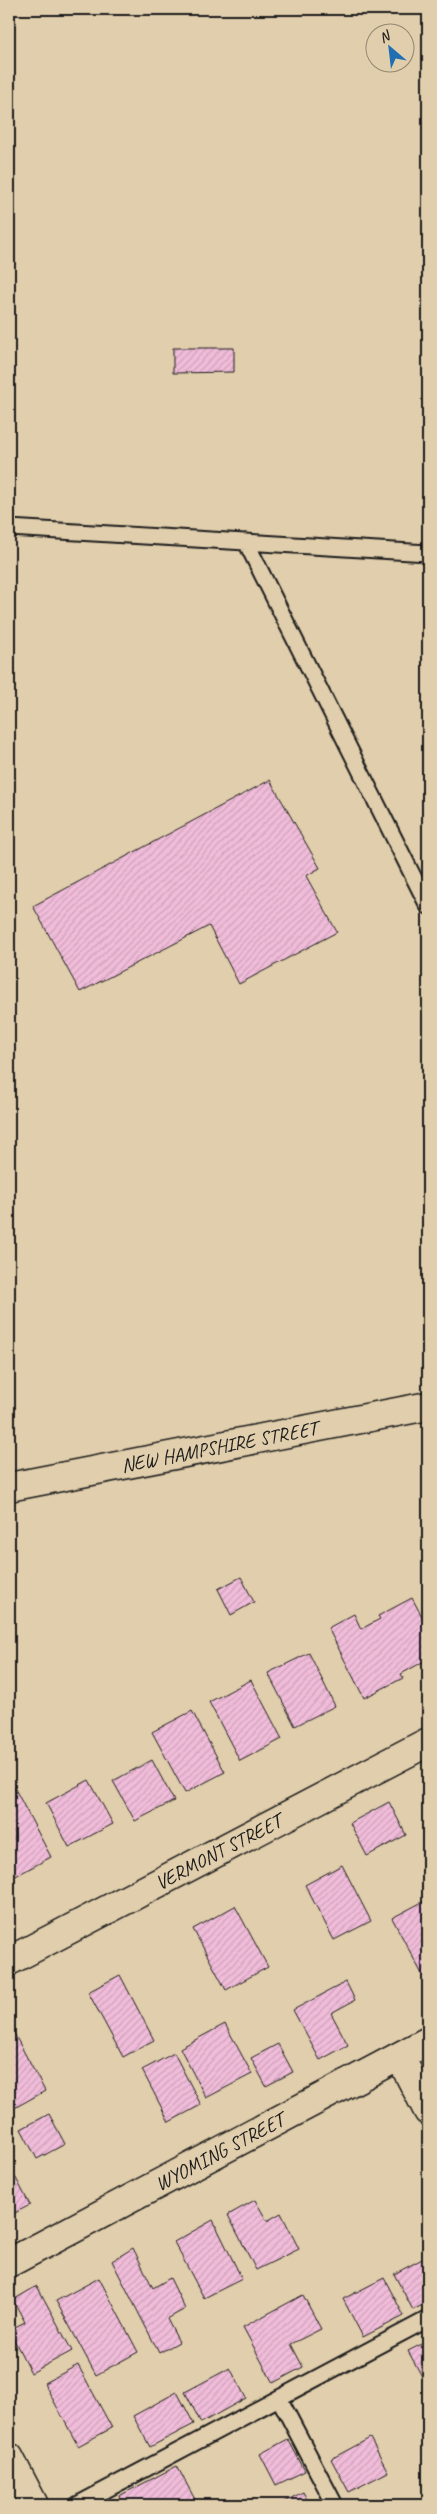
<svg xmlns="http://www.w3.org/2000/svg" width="437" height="2514" viewBox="0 0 437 2514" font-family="Caveat,sans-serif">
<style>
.building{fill:url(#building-hatch);stroke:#1c1c1c}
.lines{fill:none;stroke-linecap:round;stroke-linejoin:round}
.lane-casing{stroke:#1c1c1c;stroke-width:19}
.street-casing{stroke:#1c1c1c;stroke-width:31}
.secondary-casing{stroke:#1c1c1c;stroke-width:31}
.lane{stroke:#e1ceac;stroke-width:15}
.street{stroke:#e1ceac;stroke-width:28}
.secondary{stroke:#e1ceac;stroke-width:28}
.labels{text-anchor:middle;stroke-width:4.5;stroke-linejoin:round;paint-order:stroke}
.street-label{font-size:20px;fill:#1c1c1c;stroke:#e1ceac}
</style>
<defs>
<pattern id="building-hatch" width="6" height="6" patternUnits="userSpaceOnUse" patternTransform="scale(1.25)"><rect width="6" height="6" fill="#f0bcd9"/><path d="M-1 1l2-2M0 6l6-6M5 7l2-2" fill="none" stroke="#cda1ba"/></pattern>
</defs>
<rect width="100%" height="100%" fill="#e1ceac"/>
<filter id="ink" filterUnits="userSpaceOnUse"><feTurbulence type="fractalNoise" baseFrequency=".02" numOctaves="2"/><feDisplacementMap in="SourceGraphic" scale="10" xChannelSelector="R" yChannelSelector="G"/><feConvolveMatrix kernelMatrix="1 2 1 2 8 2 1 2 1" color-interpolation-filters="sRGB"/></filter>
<g filter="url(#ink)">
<path class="building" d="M 173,348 L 234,348 L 234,372 L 173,373 Z
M 270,780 L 320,868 L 306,876 L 337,932 L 239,984 L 209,926 L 80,992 L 33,906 Z
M 241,1577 L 254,1602 L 231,1615 L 218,1589 Z
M 412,1598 L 425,1622 L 428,1620 L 428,1659 L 401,1674 L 403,1678 L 364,1698 L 328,1628 L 354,1614 L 361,1629 L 380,1619 L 378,1616 Z
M 309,1653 L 335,1706 L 295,1726 L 268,1673 Z
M 251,1680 L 282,1739 L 240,1761 L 209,1702 Z
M 192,1711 L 225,1772 L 185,1793 L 152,1732 Z
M 152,1760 L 174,1801 L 135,1821 L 113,1781 Z
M 89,1780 L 113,1824 L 69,1847 L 46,1803 Z
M 14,1787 L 51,1857 L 10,1879 L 9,1790 Z
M 389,1802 L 406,1835 L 367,1856 L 350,1823 Z
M 342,1865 L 371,1921 L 334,1940 L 305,1885 Z
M 428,1899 L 428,1973 L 423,1976 L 392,1918 Z
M 235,1906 L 268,1967 L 226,1990 L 193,1929 Z
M 120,1975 L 154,2040 L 123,2057 L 88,1992 Z
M 346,1982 L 355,2000 L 331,2013 L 348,2045 L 320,2060 L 293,2010 Z
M 225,2024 L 252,2074 L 206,2098 L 180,2048 Z
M 10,2026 L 45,2091 L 9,2111 L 9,2027 Z
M 278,2044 L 293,2072 L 266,2086 L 251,2058 Z
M 174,2053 L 201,2105 L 169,2122 L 142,2070 Z
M 49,2114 L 65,2144 L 37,2159 L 21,2129 Z
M 9,2165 L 30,2205 L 9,2216 Z
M 255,2200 L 267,2221 L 281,2213 L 299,2249 L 256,2270 L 228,2215 Z
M 213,2220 L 242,2279 L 204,2298 L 174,2242 Z
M 133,2248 L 153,2288 L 170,2278 L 185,2309 L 167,2319 L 179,2342 L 159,2353 L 112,2261 Z
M 428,2256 L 428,2302 L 413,2310 L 394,2274 Z
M 99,2278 L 138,2352 L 96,2375 L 56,2301 Z
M 384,2278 L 404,2316 L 363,2337 L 343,2299 Z
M 37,2286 L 72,2351 L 31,2373 L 9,2330 L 25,2322 L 13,2300 Z
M 303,2295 L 321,2329 L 291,2344 L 303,2367 L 273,2383 L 243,2327 Z
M 428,2341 L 428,2378 L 424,2380 L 408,2351 Z
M 78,2365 L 112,2428 L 78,2446 L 44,2383 Z
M 230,2368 L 246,2398 L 201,2423 L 185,2392 Z
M 177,2392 L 194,2424 L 150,2447 L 133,2416 Z
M 370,2438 L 388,2472 L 349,2492 L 331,2459 Z
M 288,2439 L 305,2471 L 276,2485 L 260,2454 Z
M 177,2466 L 198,2505 L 123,2505 L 119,2496 Z
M 303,2492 L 310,2505 L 278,2505 Z"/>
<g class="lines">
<g class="lane-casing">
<path id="lane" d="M 9,528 L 428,553
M 246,542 L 428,906
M 279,2398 L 335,2505
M 77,2505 L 428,2319"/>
</g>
<g class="street-casing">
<g id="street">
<path id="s1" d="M 9,1961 L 428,1742"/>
<path d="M 400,2057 L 428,2111"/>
<path id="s2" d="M 9,2263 L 428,2041"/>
<path d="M 9,2457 L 34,2505"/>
</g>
</g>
<g class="secondary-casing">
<g id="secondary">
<path id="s3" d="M 9,1487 L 428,1406"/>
</g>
</g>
<use href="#lane" class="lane"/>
<use href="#street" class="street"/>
<use href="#secondary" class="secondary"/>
</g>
</g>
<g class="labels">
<g class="street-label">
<text dy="7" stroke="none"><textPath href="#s3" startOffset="214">NEW HAMPSHIRE STREET</textPath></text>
<text dy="7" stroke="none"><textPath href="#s1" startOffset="236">VERMONT STREET</textPath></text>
<text dy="7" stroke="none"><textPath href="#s2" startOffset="238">WYOMING STREET</textPath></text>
</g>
</g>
<rect width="437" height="2514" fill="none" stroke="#e1ceac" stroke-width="30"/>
<rect x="15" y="15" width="407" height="2484" fill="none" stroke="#1c1c1c" stroke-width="2" filter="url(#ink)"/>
<g transform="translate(390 48) rotate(332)"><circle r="24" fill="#e1ceac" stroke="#928772"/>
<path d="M0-4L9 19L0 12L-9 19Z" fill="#1f6fb2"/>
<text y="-8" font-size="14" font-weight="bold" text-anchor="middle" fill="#1c1c1c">N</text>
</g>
</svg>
